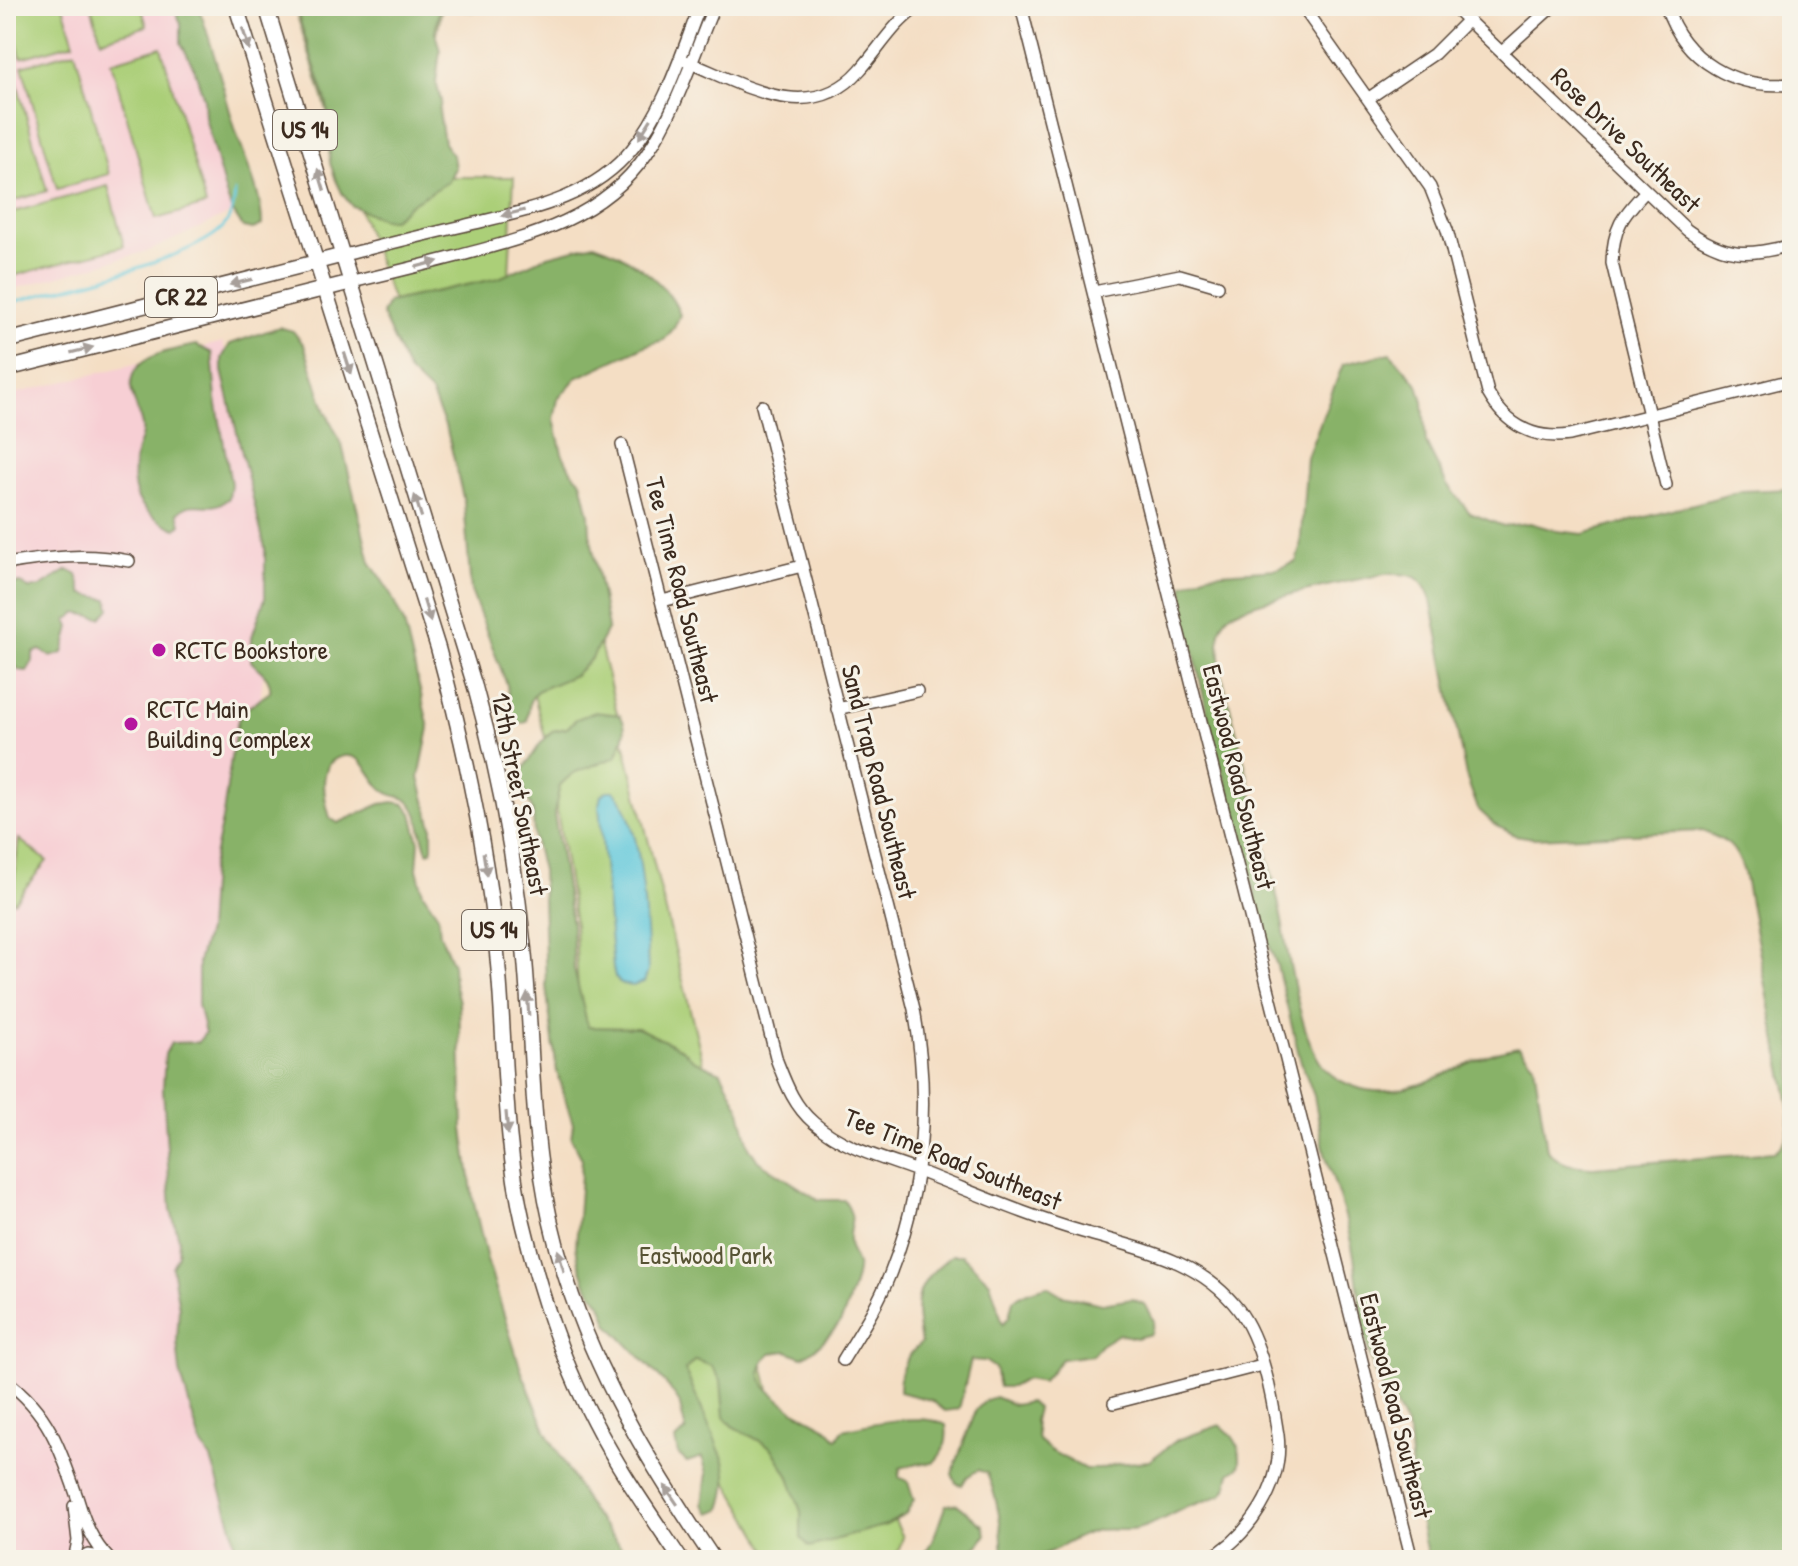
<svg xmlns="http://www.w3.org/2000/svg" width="1798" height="1566" viewBox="0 0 1798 1566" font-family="'Patrick Hand',sans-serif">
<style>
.built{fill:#f7cfd4}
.green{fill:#abcf78;stroke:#737c4b;stroke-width:2}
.forest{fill:#88b268;stroke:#626e43;stroke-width:2;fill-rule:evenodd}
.water{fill:#5fc8db;stroke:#4d797c;stroke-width:2}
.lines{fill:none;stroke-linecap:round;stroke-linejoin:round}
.stream{stroke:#5fc8db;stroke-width:3}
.minor-casing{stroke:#574537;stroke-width:14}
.major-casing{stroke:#574537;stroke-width:17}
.minor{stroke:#fff;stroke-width:11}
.major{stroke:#fff;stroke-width:14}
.oneway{fill:#a79f9a}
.poi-dot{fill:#b5179e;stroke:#f7f3e8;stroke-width:3}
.labels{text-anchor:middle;stroke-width:6;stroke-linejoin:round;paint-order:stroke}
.shield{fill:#f7f3e8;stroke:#73665b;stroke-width:2}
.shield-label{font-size:24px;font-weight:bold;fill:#3b2a1e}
.street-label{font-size:26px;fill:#3b2a1e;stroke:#f7f3e8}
.poi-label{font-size:26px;fill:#3b2a1e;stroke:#f7f3e8;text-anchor:start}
.park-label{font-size:26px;fill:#575334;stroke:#f7f3e8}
</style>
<rect width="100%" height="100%" fill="#f7f3e8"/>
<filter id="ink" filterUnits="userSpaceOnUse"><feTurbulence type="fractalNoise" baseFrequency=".0125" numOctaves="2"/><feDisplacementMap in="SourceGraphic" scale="16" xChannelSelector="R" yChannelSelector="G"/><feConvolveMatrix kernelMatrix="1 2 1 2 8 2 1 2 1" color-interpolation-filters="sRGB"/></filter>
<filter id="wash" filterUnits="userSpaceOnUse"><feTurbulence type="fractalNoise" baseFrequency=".006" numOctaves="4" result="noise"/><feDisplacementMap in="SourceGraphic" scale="32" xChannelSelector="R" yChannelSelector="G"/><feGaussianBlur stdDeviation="1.8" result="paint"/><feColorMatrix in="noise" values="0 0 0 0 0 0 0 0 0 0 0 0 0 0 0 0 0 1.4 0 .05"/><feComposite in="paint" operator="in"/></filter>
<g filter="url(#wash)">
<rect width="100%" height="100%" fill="#f4dec4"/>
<path class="built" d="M 6,6 L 174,6 L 181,24 L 181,43 L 194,68 L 204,99 L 205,117 L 233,212 L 151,250 L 6,291 Z
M 223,342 L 276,561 L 195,1281 L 263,1560 L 6,1560 L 6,396 Z"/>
<path class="green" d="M 7,6 L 63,6 L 74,43 L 21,58 Z
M 91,6 L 141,6 L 147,26 L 101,40 Z
M 294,6 L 442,6 L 427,92 L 447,177 L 514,177 L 509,275 L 732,1180 L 754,1331 L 778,1425 L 865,1461 L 903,1537 L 895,1560 L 860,1560 L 841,1556 L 815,1560 L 773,1560 L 712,1456 L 582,1089 L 575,924 L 546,741 L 511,608 L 448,404 L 394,304 L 353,193 Z
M 161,47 L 206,205 L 156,219 L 111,62 Z
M 75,51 L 109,174 L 57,189 L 22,66 Z
M 13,68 L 47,191 L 6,203 L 6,70 Z
M 108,186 L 124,246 L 6,278 L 6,214 Z
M 19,839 L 47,861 L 14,902 L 12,901 Z"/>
<path class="forest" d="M 174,6 L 198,6 C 213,45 222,85 234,125 C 243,157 262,191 262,225 L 253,229 L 243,227 L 233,212 L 226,195 L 205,117 L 204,99 L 194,68 L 181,43 L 181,24 Z
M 295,6 L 500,6 C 485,11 465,14 451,6 L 439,11 L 435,32 L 440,51 L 436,82 L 441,101 L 439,111 L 444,143 L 453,156 L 455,168 L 448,182 L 411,204 L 392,220 L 382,219 L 352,206 L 343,195 L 336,180 L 330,163 L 327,104 Z
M 594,244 C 626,254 669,283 680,315 L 674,328 L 664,340 L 647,345 L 576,378 L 558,399 L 554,419 L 562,453 L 571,471 L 581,481 L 589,515 L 590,533 L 608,628 L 592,658 L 575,675 L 537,691 L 530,701 L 527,722 L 518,724 L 511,719 L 507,685 L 471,591 L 464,502 L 447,430 L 431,393 L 408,371 L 382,314 L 388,302 L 499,278 L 548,256 Z
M 279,327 L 293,331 L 304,345 L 326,412 L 342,445 L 370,562 L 389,591 L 404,623 L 429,728 L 419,778 L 432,827 L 432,850 L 428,853 C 420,838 423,820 413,806 C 405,795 395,798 386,792 C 374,784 370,768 358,759 C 353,756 346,755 340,757 C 316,764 325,801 330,818 L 338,823 L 381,804 L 393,802 L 404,804 L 412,813 L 419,842 L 417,869 L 423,893 L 438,915 L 440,934 L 453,965 L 454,982 L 459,1002 L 463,1129 L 473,1199 L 487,1260 L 521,1370 L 547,1433 L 592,1512 L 632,1560 L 239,1560 L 235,1553 L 233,1530 L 211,1459 L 200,1442 L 180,1372 L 177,1341 L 179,1308 L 172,1267 L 178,1255 L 179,1239 L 171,1210 L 163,1089 L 165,1054 L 171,1043 L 198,1042 L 205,1033 L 198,1005 L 198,962 L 207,931 L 211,870 L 223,815 L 232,751 L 238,720 L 246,709 L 270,692 C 272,676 260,672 251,661 L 252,637 L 265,598 L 265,548 L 222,371 L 222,358 L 230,344 Z
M 196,345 L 212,353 L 216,399 L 231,484 L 229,498 C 208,516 196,495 178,513 L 181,524 L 176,529 C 137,512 127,492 137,450 C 139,441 144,434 142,426 C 139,408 125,390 134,372 C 144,353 178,349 196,345 Z
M 1390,353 L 1418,384 L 1423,402 L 1426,443 L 1447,485 L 1470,513 L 1503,526 L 1530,523 L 1557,531 L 1583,534 L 1742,491 L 1792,489 L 1792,1560 L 1428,1560 L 1413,1486 L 1409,1433 L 1394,1402 L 1383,1390 L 1375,1374 L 1364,1334 L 1354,1256 L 1345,1216 L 1325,1154 L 1314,1096 L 1300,1059 L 1277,966 L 1257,912 L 1255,893 L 1249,872 L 1249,854 L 1215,747 L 1186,617 L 1183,585 L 1207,574 L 1277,569 L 1296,562 L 1300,548 L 1307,457 L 1343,364 ZM 1385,574 C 1412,574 1421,573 1431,600 L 1466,776 L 1478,809 L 1495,825 L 1515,835 L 1534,838 L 1702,831 C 1728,841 1735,845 1744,872 L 1790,1110 C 1789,1128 1790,1141 1774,1152 L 1594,1167 C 1574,1166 1561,1166 1547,1150 L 1534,1064 L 1519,1047 C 1471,1053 1428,1094 1375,1091 C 1357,1090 1333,1080 1322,1065 C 1297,1032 1287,939 1277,896 C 1260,821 1240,747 1221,672 C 1221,655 1214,631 1227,617 C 1243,601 1357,580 1385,574 Z
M 68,570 L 77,575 L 83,594 L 108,599 L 110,609 L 101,618 L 77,613 L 67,620 L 70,627 L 63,653 L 51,657 L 40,650 L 33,653 L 33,661 L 27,671 L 18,670 L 11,657 L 17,636 L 6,624 L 6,585 L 21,583 L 30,589 L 40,587 Z
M 595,712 L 620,715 C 630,730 622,742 616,757 L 573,773 L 560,785 L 554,814 L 572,924 L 574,969 L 588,1027 L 638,1028 L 682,1049 L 693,1060 L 721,1072 L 739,1107 L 749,1147 L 758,1161 L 819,1200 L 844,1200 C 858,1222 848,1221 849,1241 C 849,1251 855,1256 857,1265 C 859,1273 844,1318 839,1324 C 831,1334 814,1352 802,1357 L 787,1351 L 771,1353 L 764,1360 L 760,1373 L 765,1387 L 793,1410 L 827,1428 L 837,1439 L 843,1430 C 867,1424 924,1412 946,1425 C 948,1442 945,1451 933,1463 L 914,1464 L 900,1468 L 899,1477 L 908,1482 L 914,1500 L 905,1515 L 886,1525 L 810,1547 L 801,1538 L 801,1512 L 789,1477 L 771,1447 L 732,1426 L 724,1417 L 721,1381 L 712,1366 L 695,1360 L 685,1370 L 724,1461 C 728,1479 727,1492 721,1509 L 710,1513 L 703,1504 L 707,1473 L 702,1457 L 687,1462 L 678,1454 L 675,1440 L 686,1431 L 679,1402 L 668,1386 L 609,1325 L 601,1304 L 586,1284 L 579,1263 L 576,1247 L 582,1159 L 571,1138 L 573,1124 L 557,1072 L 546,986 L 542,870 L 534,838 L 533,812 L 519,776 L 540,744 L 552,731 L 567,728 L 576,719 Z
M 952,1255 L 962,1255 L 990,1282 L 1003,1324 L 1009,1317 L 1013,1300 L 1027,1292 L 1047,1286 L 1062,1295 L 1102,1304 L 1132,1299 L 1144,1304 L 1154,1321 L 1151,1334 L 1136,1338 L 1119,1334 L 1101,1345 L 1092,1355 L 1062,1359 L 1042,1382 L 1026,1379 L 1011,1387 L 999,1387 L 995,1368 L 985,1361 L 971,1360 L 959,1409 L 945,1411 L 931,1400 L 899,1392 C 899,1369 905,1358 921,1343 C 913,1298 915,1284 952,1255 Z
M 995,1397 L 1014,1405 L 1029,1402 L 1037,1408 L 1034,1421 L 1038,1440 L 1051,1451 L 1085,1469 L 1100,1469 L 1116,1464 L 1149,1461 L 1177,1440 L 1220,1425 C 1234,1435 1243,1449 1239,1467 L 1230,1473 L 1227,1487 L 1222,1495 C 1211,1499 1199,1503 1187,1507 C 1170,1514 1155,1525 1137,1529 C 1123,1532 1106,1527 1094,1531 C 1058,1543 1052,1560 1008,1560 C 1000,1550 1003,1541 1001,1529 C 999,1511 994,1490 987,1473 L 978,1470 L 967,1477 L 962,1485 L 956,1483 L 952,1474 L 976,1410 L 986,1400 Z
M 956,1504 C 966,1509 972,1519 983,1525 L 986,1534 C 980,1545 974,1552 961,1553 L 960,1560 L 924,1560 L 923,1555 C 936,1539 938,1523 946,1505 Z"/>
<path class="water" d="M 607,791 L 614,791 C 644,820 646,929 648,971 L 644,982 L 633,986 L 621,984 L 615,977 L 613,968 L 599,805 L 601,795 Z"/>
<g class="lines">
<path class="stream" d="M 6,304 C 54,290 192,261 223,227 C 232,217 234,205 235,192"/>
</g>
</g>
<g filter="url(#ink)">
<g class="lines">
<g class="minor-casing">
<path id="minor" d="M 1021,6 L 1412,1560
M 1302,6 L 1430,187 L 1447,230 L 1488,393 C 1506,425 1534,440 1570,435 L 1792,380
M 1453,6 L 1687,230 C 1726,258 1747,256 1792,245
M 1666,6 C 1684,61 1735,90 1792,84
M 1502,52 L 1553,6
M 683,60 C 741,83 809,128 860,70 C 880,48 894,22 919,6
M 1369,98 L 1434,54 L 1467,21
M 1646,191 C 1622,216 1613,228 1612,263 L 1666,485
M 344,255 C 384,245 423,235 463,226 C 523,211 590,201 632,149 C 665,109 681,54 700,6
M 352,282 C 387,274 423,265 458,256 C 529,237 602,219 646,155 C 677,110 693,56 714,6
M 1094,292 L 1180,275 L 1218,286
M 762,406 L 914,1009 C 930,1099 924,1189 890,1274 C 878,1305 860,1332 843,1360
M 622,445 L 777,1061 C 786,1084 794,1106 814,1123 C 843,1148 882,1158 918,1171 C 973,1192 1027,1216 1083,1232 C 1140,1249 1199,1259 1238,1309 C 1262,1340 1272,1396 1278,1435 C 1284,1485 1249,1537 1207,1560
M 6,564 C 47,557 88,553 129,561
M 662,601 L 802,566
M 837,709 L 917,691
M 6,1381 C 49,1411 62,1453 78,1500 C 85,1523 92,1541 109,1559
M 1114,1403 L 1262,1365
M 74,1506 L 78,1541 L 74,1560
M 77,1560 L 88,1555 L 106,1558"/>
</g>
<g class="major-casing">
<path id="major" d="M 236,6 L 438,648 C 467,755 490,864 499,975 C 506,1058 504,1141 523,1222 C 539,1290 561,1359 594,1421 C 619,1470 651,1515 681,1560
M 266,6 L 475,687 C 499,773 515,860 524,949 C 533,1039 530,1130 550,1219 C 579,1349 641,1451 714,1560
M 6,341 L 344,255
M 6,369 L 352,282"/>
</g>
<use href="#minor" class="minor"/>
<use href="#major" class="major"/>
</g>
<defs><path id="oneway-solid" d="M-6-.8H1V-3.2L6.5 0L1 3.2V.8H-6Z" transform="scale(2)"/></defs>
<g class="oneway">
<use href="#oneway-solid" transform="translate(246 39) rotate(72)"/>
<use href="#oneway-solid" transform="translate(645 129) rotate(122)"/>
<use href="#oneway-solid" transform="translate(321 180) rotate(-107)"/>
<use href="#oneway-solid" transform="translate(513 213) rotate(166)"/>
<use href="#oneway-solid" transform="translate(427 264) rotate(-15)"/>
<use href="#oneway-solid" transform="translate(241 282) rotate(166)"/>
<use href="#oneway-solid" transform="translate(82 350) rotate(-14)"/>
<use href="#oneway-solid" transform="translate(348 364) rotate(72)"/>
<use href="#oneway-solid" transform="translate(418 506) rotate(-108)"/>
<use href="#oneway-solid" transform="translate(427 611) rotate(73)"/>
<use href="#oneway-solid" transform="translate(485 864) rotate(81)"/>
<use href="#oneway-solid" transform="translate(528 1004) rotate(-94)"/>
<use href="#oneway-solid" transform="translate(507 1123) rotate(85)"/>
<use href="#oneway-solid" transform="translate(561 1261) rotate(-106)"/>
<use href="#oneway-solid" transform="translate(671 1495) rotate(-124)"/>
</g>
</g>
<g class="poi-dot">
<circle cx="159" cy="650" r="8"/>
<circle cx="131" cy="724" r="8"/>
</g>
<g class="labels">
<g class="shield">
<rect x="273" y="110" width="64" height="40" rx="6"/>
<rect x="145" y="277" width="72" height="40" rx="6"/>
<rect x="462" y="910" width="64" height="40" rx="6"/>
</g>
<g class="shield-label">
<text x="305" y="138">US 14</text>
<text x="181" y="305">CR 22</text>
<text x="494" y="938">US 14</text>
</g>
<g class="street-label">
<text transform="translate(1626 140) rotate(44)" y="9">Rose Drive Southeast</text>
<text transform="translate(682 590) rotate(76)" y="9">Tee Time Road Southeast</text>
<text transform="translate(1239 777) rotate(76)" y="9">Eastwood Road Southeast</text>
<text transform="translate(879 782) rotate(76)" y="9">Sand Trap Road Southeast</text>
<text transform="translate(520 794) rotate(79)" y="9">12th Street Southeast</text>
<text transform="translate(953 1159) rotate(22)" y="9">Tee Time Road Southeast</text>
<text transform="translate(1396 1406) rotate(76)" y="9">Eastwood Road Southeast</text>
</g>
<g class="poi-label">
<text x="175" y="659">RCTC Bookstore</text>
<text x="147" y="718">RCTC Main<tspan x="147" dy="30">Building Complex</tspan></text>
</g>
<g class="park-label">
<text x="706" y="1264">Eastwood Park</text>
</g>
</g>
<rect width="1798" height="1566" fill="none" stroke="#f7f3e8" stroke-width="32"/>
</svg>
